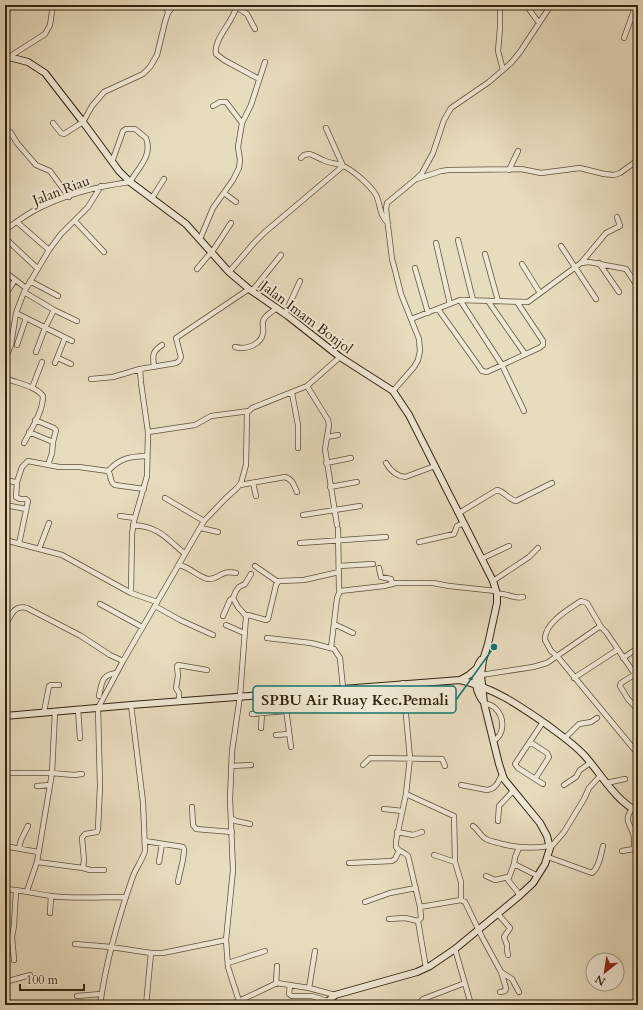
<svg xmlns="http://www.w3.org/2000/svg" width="643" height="1010" viewBox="0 0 643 1010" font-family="Cardo,serif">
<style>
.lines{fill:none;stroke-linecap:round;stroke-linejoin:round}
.street-casing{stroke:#60513a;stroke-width:6}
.secondary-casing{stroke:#33230e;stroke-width:8}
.street{stroke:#efe8d5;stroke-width:4.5}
.secondary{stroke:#efe8d5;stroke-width:6}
.labels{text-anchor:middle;stroke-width:4;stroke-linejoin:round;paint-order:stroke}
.street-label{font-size:14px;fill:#33230e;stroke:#efe8d5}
.leader{fill:none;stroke:#0f766e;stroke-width:1.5}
.callout-dot{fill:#0f766e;stroke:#efe8d5;stroke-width:1.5}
.callout{fill:#efe8d5;stroke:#0f766e;stroke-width:1.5}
.callout-label{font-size:15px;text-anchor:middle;font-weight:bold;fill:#33230e}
</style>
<rect width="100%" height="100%" fill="#e7dcbe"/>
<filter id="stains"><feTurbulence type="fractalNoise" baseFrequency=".005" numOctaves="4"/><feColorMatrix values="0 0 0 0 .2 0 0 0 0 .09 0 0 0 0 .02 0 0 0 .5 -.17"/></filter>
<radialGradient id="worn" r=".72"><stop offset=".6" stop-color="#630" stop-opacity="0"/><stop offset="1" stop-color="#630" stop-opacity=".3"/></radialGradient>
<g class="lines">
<g class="street-casing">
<path id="street" d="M 166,5 L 168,13
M 235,5 L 236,7 C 234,21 213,39 216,54 L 224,60 L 259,79
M 500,5 L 500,28 L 498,51 L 503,70
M 526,5 L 539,23
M 236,7 L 247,14 L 255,29
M 631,18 L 638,20
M 624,38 L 636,5
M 9,57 L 45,34 L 50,25 L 53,5
M 213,106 L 220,102 L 226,102 L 242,123
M 53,123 L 61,133 L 64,134 L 83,122 L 92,106 L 104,92 L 143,74 L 150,67 L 157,55 L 165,22 L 168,13 L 174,5
M 5,128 L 11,133 L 17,143 L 36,165 L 50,171 L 69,197
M 301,158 L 304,155 L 309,154 C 314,155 318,158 323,160 C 328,163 335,163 341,165 C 352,169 370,185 376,195 C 381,205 379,215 388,223
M 509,170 L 518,151
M 417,179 L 441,171 L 449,170 L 521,169 L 541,173 L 580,168 L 604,174 L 614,175 L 620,173 L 638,160
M 224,193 L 236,202
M 152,198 L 164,179
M 75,221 L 104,252
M 17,222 L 49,250
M 5,230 C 16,222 27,214 39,208 C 67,194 99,186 130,182 C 138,168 153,156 146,138 L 135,129 L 126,129 L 123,131 L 112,162
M 5,238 L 37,268
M 200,239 L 213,208 L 233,180 L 239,168 L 240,160 L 238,147 L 242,123 L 251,105 L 265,62
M 458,240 L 473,300
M 436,243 L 450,304
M 561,246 L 596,299
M 485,254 L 498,301
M 581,263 L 589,262 L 626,269 L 638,287
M 599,263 L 619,292
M 522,264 L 540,293
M 415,268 L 428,313
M 197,269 L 207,257 L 212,252 L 231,223
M 5,272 L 26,288
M 229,272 L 254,243 L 265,232 L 343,166 L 326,128
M 30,281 L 58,296
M 252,291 L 281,255
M 24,292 L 54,310 L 77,321
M 5,295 L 15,280
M 460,300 L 502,365 L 524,411
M 488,301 L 525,354
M 438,309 L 478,365 L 482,371 L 487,372 L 539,348 L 543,345 L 543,341 L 517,302
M 16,313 L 72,341
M 285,314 L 300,281
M 411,319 L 460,300 L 528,302 L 581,263 L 606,233 L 620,226 L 617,217
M 5,334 L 12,338
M 17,345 L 26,318
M 235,347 C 246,350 261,345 263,333 C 264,329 262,325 263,321 C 265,315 272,312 277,308
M 36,352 L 45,328 L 54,310
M 58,358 L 71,364
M 5,360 L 11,345 L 16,313 L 24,292 L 49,250 L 61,234 L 88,207 L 101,186
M 55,363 L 65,338
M 154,367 C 153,355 151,353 162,345
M 5,378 C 16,383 36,386 43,396 C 43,412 31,429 24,443
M 91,379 L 113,377 L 140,369
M 307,386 L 328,420 L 329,425 L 325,449 L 337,525
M 32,388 L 42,362
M 393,391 L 414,367 L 418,360 L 420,351 L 419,339 L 401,294 L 396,274 L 392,259 L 386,209 L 387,203 L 416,179 L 422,173 L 433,153 L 444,120 L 451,108 L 489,82 L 511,63 L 520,52 L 551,5
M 292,393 L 298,425 L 298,448
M 5,411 L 6,412
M 35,420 L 54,428 L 56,430 L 53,442
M 29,432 L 53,442 L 52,453 L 48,465
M 148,432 L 195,425 L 211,416 L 249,411
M 327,437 L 338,435
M 326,463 L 351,458
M 386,463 C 390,470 396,476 405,477 L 435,466
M 108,471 C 112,476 109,482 115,485 L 144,489
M 108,471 C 121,457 130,457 147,456
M 5,480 L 15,482 L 17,482 L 22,467 L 28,461 L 59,467 L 79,467 L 108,471
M 17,482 L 16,497 L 20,499 L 26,499 L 28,501 L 19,544
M 253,483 L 256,496
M 240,485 L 285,477 C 292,479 294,485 297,492
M 330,487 L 357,482
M 165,498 L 204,521
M 5,505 L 26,509
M 459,513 L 497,490 C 505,492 508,499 516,501 L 552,483
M 303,515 L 360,506
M 120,516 L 135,518
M 133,525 C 160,527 166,538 185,554
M 201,528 L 218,532
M 338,529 L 339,590 L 340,591 L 384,586 L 396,583 L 433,583 L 449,586 L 496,591
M 5,540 L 62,555 L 131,593 L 157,602
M 419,542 L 454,534 L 457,526 L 464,523
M 300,543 L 386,537
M 39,549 L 49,523
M 483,558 L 509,546
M 179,565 C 190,567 198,577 208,579 C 219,580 221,569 236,573
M 255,566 L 278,582
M 339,566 L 373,564
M 379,568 L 381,577 L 391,579 L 392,584
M 493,581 L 529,557 L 538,548
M 131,593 L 132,534 L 134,521 L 147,476 L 148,432 L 141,383 L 140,369 L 176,363 L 179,361 L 181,357 L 176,338 L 249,289
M 497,594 C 506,592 514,600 523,597
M 100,604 L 142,627
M 155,606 L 180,620 L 213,635
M 223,616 L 230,600 L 233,598
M 246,616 L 238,607 L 233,598 L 236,591 L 239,587 L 245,584 L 251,574
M 334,624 L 353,633
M 5,625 C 11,616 14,604 27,608 L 81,636 L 110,655 L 123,661
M 226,625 L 244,633
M 601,627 L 587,603 L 581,601 C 569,609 544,623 545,640 L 551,651 L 557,656 L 638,754
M 267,638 L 311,643 L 334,649 L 340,658 L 343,688
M 331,648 L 337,598 L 340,591
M 623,658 L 638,648
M 481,675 L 533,667 L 547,663 L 599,627 L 601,627 L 606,632 L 634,673 L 634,675 L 621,683 L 620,686 L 628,699 L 638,710
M 574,678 L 617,650
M 403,683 L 410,758 L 406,794 L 396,841 L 396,847 C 399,852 405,852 408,856 L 420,907 L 461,900 L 465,902 L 482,937 L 501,972 L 506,988 L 505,991 L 500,992
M 284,693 L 291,747
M 99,696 C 102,683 101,675 116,673
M 179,701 L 179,693 L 176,688 L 178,676 L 177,666 L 178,665 L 207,670
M 484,703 C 488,704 492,705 495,708 C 505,717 505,735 493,741
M 78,709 L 80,738
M 44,712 L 49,686 L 51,685 L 59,685
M 252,714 L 286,711
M 543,722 L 515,764 L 518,768 L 543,784
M 261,728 L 262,713
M 276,735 L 289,734
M 565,738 L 579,724 L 591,722 L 597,718
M 530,742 L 547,753 L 549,757 L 535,779
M 363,765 L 370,758 L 442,759 L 445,766
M 231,766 L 251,765
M 5,773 L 52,773 L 74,775 L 82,774
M 606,783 L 625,779
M 461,785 L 487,790 C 496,789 498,782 502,775
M 564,785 L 576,777 L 580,770 L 590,763
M 37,786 L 50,785
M 406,794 L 454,816 L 455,862 L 461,882 L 461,900
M 192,807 L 193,825 L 196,829 L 232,832
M 384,809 L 402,811
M 632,809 C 624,820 629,822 633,833 C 635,838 634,844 634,849
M 231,818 L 236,821 L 250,824
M 498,821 L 499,806 L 513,791
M 473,826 C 479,830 480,836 486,839 C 491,842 497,842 502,844 C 518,848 532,849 549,846
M 397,832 L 413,835 L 422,832
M 145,841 L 183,847 L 184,849 C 184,861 180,870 178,882
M 19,848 L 21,840 L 28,826
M 519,848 L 515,857 L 514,864 L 508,880 L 520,895
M 550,848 L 564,832 L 584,799 L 589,788 L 600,776
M 622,851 L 634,849 L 638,847
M 434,855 L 455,862
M 5,857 L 7,850 L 10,847 L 38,852
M 548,857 L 592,873 C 599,868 601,854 603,846
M 37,862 L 83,868 L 84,860 L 82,838 L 85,834 L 97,832 L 98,829 L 100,786 L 98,708 L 123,661 L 204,521 L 225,499 L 237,488 L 241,483 L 246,465 L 247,413 L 252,408 L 307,386 L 340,357
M 159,862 L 162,844
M 349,863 L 392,861 L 395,859 L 399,851
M 514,864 L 538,876
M 83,868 L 90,870 L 104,870
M 486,876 L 495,880 L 508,877
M 5,889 C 21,890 36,894 51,896 C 76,899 101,897 126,897
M 27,891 L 37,862 L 52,773 L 55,711
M 365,902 L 390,893 L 416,888
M 50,913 L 51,896
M 498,914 L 510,928 L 504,937 L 507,945 L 507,950 L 508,955
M 389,919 L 405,918 L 418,921 L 421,918 L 420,907
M 418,921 L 426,968
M 75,944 L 111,947 L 151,953 L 163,953 L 226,940
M 455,949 L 470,1001 L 471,1004 L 468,1005
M 14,960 L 12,937 L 14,926 L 16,890
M 228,963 L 265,951
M 501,972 L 512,979 L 519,992
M 5,982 L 30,975
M 276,984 L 277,966
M 290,985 L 289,994 L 292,996 L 312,996 L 327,1001
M 309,988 L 315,951
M 335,995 L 309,988 L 277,983 L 239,1001 L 228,967 L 226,940 L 233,870 L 230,799 L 232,751 L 240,696 L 246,617 L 248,615 L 266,620 L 268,619 L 276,585 L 279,581 L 304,580 L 339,572
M 77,996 L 101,994
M 100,1005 C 106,962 118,919 132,879 C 135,869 142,861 145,851 L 143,802 L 131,705
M 146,1005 L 151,953
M 421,1005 L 421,1001 L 423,999 L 465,983"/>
</g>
<g class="secondary-casing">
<path id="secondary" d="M 5,56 L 28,62 L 45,73 L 83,122 L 119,171 L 130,182 L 186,224 L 229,272 L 249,289 L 288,316 L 340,357 L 393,391 L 409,415 L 493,581 L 497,594 L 497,603 L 488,644 L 483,660 L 481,675 L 484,703 L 499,764 L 504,779 L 540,823 L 547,836 L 550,848 L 545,864 L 533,883 L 518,897 L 455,949 L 430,966 L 417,972 L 335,995 L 324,1005
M 481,660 C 473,671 474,688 482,700
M 460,680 L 469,675 L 477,668
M 5,716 L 131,705 L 460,680 C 494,688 517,704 546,724 C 559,734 573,743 584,755 C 602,775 614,799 638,812"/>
</g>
<use href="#street" class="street"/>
<use href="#secondary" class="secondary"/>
</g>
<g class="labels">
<g class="street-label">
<text transform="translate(61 190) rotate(-21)" y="5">Jalan Riau</text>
<text transform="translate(307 317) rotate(37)" y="5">Jalan Imam Bonjol</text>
</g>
</g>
<path class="leader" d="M494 647L456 700"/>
<circle class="callout-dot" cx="494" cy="647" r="4"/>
<rect class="callout" x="253" y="686" width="203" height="27" rx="4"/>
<g class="callout-label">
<text x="355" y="705">SPBU Air Ruay Kec.Pemali</text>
</g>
<rect width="643" height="1010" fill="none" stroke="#e7dcbe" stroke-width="20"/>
<rect x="6" y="6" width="631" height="998" fill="none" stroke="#33230e" stroke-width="2"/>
<rect x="10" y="10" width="623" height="990" fill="none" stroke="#33230e"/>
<g transform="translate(605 972) rotate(210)"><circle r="19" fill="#efe8d5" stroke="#a49985"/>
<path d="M0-3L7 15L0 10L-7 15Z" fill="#8f2418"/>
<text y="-6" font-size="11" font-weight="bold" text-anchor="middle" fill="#33230e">N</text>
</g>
<path d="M20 984v6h64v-6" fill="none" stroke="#33230e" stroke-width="2"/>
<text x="26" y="984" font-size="12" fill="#33230e" stroke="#efe8d5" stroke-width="3" paint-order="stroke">100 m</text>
<rect width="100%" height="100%" filter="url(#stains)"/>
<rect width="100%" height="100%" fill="url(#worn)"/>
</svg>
